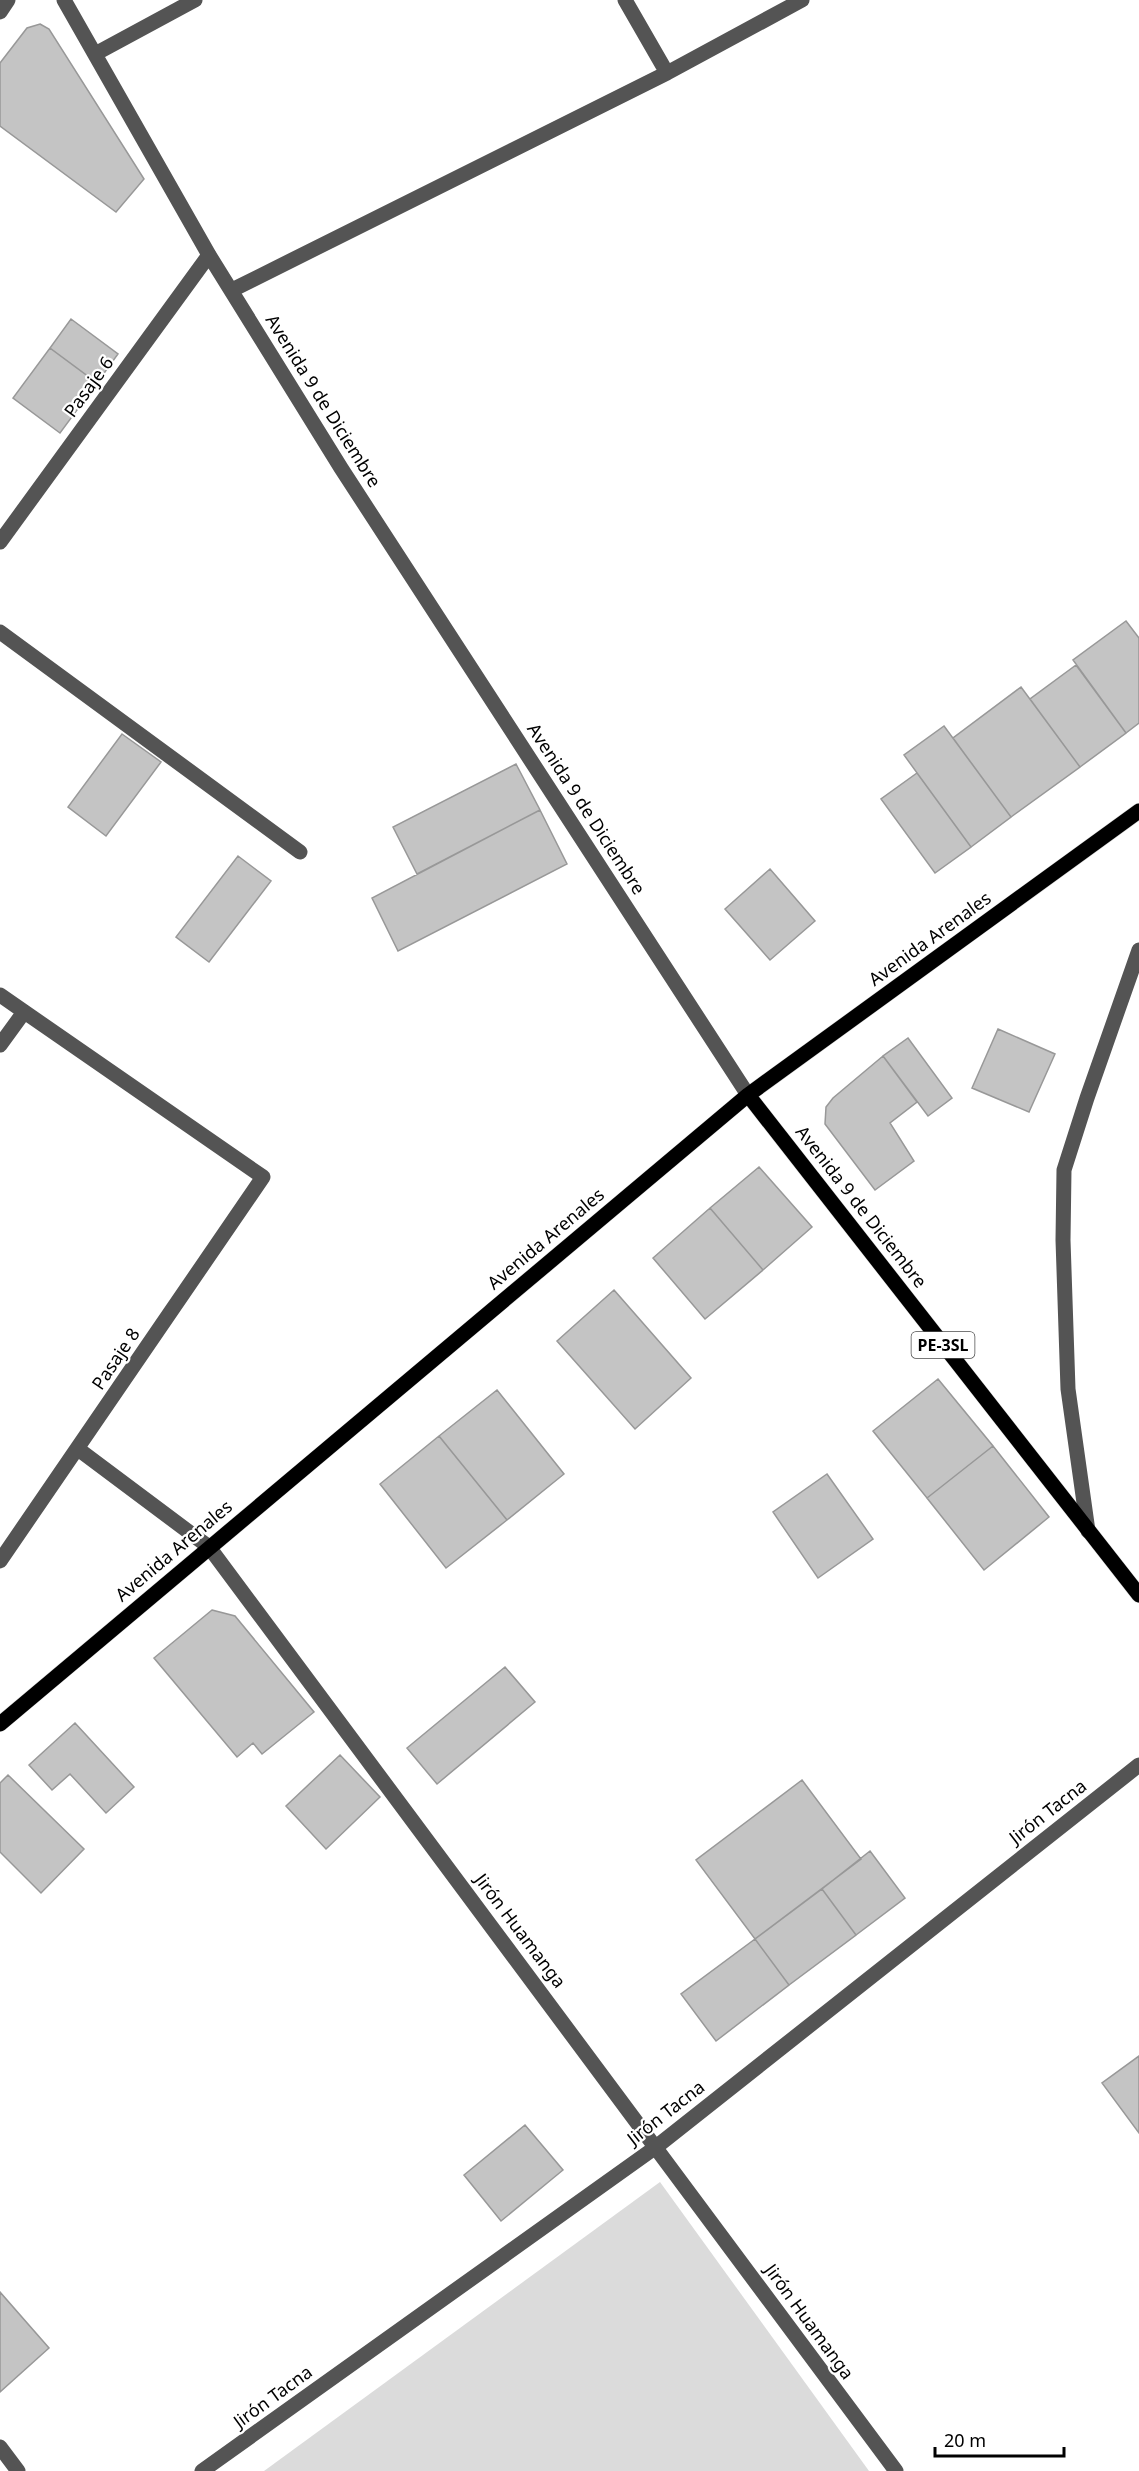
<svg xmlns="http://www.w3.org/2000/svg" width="1139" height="2471" viewBox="0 0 1139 2471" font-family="'Noto Sans',sans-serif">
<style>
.green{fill:#dbdbdb}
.building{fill:#c4c4c4;stroke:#989898;stroke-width:1.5}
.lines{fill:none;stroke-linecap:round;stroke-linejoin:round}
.major-casing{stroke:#dbdbdb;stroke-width:16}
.minor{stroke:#545454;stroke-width:15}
.major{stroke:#000;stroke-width:15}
.labels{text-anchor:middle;stroke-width:4.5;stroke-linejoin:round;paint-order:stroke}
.shield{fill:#fff;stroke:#4c4c4c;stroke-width:1.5}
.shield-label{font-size:16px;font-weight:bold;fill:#000}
.street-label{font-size:18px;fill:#000;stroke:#fff}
</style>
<rect width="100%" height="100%" fill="#fff"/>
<path class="green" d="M 660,2182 L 869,2471 L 264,2471 Z"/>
<path class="building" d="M 40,24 L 49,29 L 144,179 L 116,212 L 0,126 L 0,63 L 27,28 Z
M 71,319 L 118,354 L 97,383 L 50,348 Z
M 50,348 L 97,383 L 60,433 L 13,398 Z
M 1126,621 L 1139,638 L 1139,723 L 1126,733 L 1073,660 Z
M 1076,665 L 1126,733 L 1080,767 L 1030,699 Z
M 1021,687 L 1080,767 L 1011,817 L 953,738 Z
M 944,726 L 1011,817 L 971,847 L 904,755 Z
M 122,734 L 161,762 L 106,836 L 68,807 Z
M 516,764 L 540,810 L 417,874 L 393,827 Z
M 917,773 L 971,847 L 935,873 L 881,799 Z
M 540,810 L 567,864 L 398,951 L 372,898 Z
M 238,856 L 271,881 L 209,962 L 176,937 Z
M 770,869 L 815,921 L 770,960 L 725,909 Z
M 998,1029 L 1055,1054 L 1029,1112 L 972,1088 Z
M 908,1038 L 952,1098 L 928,1116 L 883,1056 Z
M 883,1056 L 917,1102 L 890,1123 L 914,1161 L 875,1190 L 825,1124 L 826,1107 L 833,1098 Z
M 759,1167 L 812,1227 L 763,1270 L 710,1208 Z
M 710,1208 L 763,1270 L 705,1319 L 653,1258 Z
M 614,1290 L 691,1378 L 635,1429 L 557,1341 Z
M 938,1379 L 993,1446 L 927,1498 L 873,1431 Z
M 497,1390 L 564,1474 L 507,1520 L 439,1436 Z
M 439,1436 L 507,1520 L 446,1568 L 380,1484 Z
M 993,1446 L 1049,1517 L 984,1570 L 927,1498 Z
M 827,1474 L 873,1539 L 818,1578 L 773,1512 Z
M 212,1610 L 235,1616 L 314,1712 L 262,1754 L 253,1743 L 237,1757 L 154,1658 Z
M 505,1667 L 535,1702 L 437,1784 L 407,1748 Z
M 75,1723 L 134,1787 L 106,1813 L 70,1774 L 52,1790 L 29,1765 Z
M 340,1755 L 380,1797 L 326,1849 L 286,1806 Z
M 8,1775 L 84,1849 L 41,1893 L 0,1852 L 0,1783 Z
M 802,1780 L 861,1859 L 755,1939 L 696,1860 Z
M 870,1851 L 905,1898 L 856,1935 L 822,1889 Z
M 822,1889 L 856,1935 L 789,1985 L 755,1939 Z
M 755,1939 L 789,1985 L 716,2041 L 681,1994 Z
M 1139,2056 L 1139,2133 L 1102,2083 Z
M 525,2125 L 563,2170 L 501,2221 L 464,2175 Z
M 0,2292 L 49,2348 L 0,2392 Z"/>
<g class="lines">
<g class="major-casing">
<path id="major" d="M 748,1095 L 1139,1595
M 0,1724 L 748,1095 L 1139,811"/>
</g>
<path class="minor" d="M 64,0 L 209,255 L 341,468 L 748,1095
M 625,0 L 667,73
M 0,12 L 8,0
M 95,54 L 195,0
M 232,290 L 667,73 L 802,0
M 0,542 L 209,255
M 0,632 L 300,852
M 0,995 L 263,1177 L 0,1561
M 0,1045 L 24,1012
M 78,1449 L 209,1547 L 896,2471
M 1088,1531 L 1068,1389 L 1063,1240 L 1064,1170 L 1087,1098 L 1139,950
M 0,2447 L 18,2471
M 202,2471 L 656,2147 L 1139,1765"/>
<use href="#major" class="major"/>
</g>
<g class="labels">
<rect class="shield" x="911.5" y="1332" width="63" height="26" rx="4.5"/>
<g class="shield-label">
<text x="943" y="1351">PE-3SL</text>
</g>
<g class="street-label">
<text transform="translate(89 387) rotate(-54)" y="6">Pasaje 6</text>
<text transform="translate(323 401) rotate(58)" y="6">Avenida 9 de Diciembre</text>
<text transform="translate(586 809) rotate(57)" y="6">Avenida 9 de Diciembre</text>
<text transform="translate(930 939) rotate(-36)" y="6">Avenida Arenales</text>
<text transform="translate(861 1207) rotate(52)" y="6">Avenida 9 de Diciembre</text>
<text transform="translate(546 1239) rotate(-40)" y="6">Avenida Arenales</text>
<text transform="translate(116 1359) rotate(-56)" y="6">Pasaje 8</text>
<text transform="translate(174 1551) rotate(-40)" y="6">Avenida Arenales</text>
<text transform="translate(1048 1812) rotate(-38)" y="6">Jirón Tacna</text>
<text transform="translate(520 1931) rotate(53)" y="6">Jirón Huamanga</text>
<text transform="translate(666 2113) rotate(-38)" y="6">Jirón Tacna</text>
<text transform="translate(809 2322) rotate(54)" y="6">Jirón Huamanga</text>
<text transform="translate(273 2397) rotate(-36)" y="6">Jirón Tacna</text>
</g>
</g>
<path d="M935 2447v9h129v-9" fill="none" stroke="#000000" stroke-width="3"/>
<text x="944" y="2447" font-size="18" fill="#000000" stroke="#ffffff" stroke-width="4.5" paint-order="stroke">20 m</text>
</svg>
